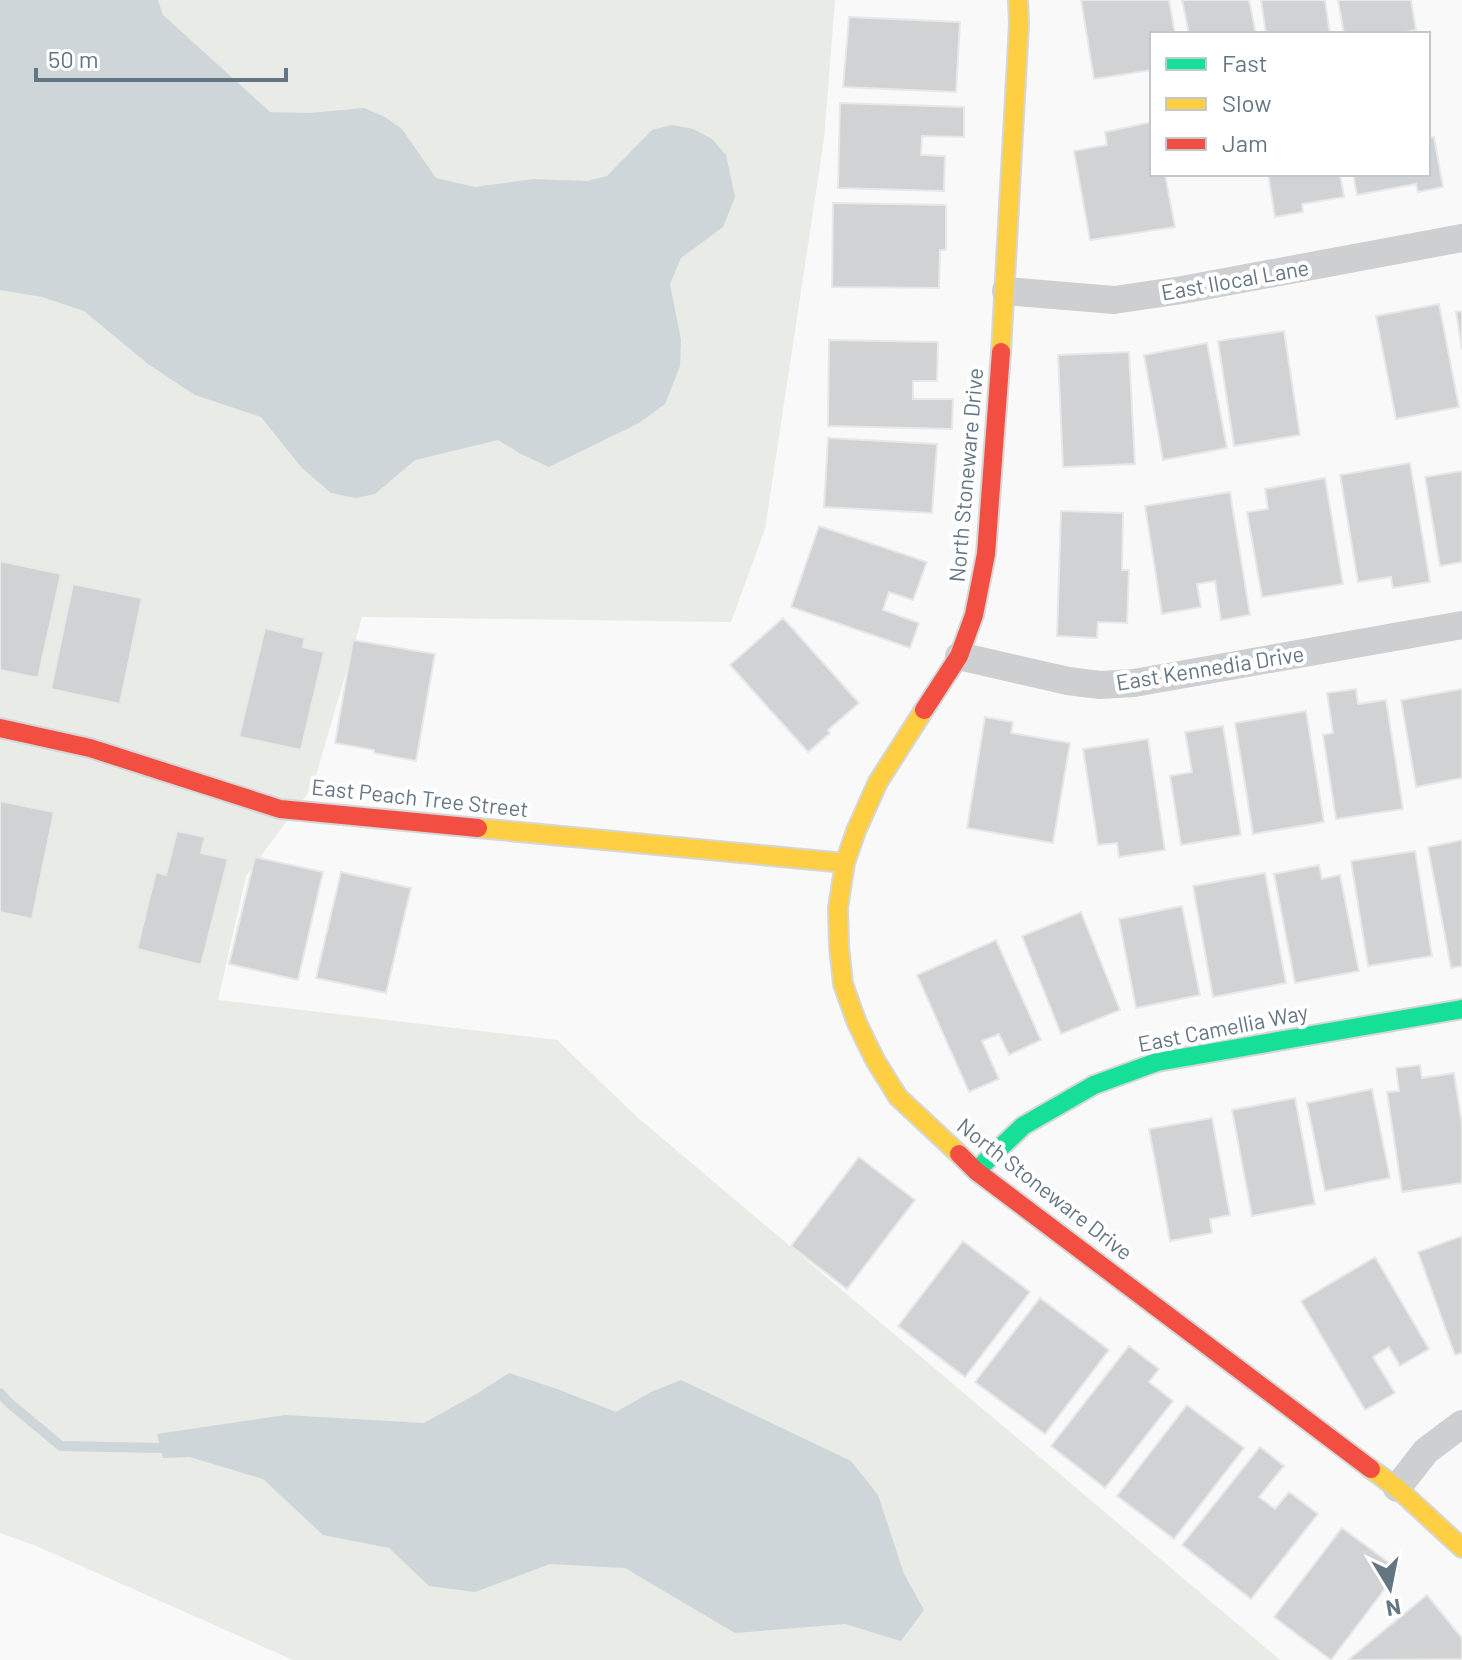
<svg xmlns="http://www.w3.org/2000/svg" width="1462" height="1660" viewBox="0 0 1462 1660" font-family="Barlow,sans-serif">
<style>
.green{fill:#e8ebe6}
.water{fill:#ced6d9}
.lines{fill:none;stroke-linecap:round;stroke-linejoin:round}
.stream{stroke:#ced6d9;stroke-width:10}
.building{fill:#d0d2d3;stroke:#e8e8e8;stroke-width:2}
.fast-casing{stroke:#d5d6d7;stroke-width:22}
.slow-casing{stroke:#d5d6d7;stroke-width:22}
.jam-casing{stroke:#d5d6d7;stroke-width:22}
.street{stroke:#cecfd0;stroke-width:28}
.fast{stroke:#16e098;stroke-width:18}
.slow{stroke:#ffcf43;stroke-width:18}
.jam{stroke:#f24e42;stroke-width:18}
.labels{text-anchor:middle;stroke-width:8;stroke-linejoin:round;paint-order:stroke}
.street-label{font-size:22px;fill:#657683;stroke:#fff}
</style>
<rect width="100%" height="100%" fill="#f9f9f9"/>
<path class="green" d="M 0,0 L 835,0 L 824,139 L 765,529 L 731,622 L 362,617 L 313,786 L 246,876 L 218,1000 L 557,1040 L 637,1117 L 1280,1660 L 293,1660 L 34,1545 L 0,1533 Z"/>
<path class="water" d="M 0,0 L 158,0 L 163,15 L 270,112 L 309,113 L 364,108 L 385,117 L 402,129 L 436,178 L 475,187 L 534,179 L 587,181 L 607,176 L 652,130 L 672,125 L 693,129 L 712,139 L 726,155 L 735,197 L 723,227 L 681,258 L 670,284 L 681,340 L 680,366 L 665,404 L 639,423 L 549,467 L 521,454 L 498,440 L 415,460 L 375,494 L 356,498 L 331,493 L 302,468 L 261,417 L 195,395 L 148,364 L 84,311 L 42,297 L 0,290 Z
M 509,1373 L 557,1389 L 616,1412 L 651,1392 L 681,1380 L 851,1461 L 878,1495 L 904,1574 L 924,1610 L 901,1641 L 845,1624 L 735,1633 L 625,1568 L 550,1564 L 475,1592 L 429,1586 L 389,1548 L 323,1535 L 263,1479 L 190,1457 L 163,1458 L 157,1434 L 285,1415 L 424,1423 L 478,1393 Z"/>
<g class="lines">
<path class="stream" d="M 0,1393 L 8,1402 L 61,1446 L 160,1448"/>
</g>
<path class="building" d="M 1081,0 L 1169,0 L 1175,34 L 1152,34 L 1152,70 L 1094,79 Z
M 1182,0 L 1249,0 L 1256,34 L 1189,34 Z
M 1261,0 L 1325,0 L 1330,34 L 1266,34 Z
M 1338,0 L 1411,0 L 1416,30 L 1395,34 L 1344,34 Z
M 849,17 L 960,22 L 956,92 L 843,87 Z
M 840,103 L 964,107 L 964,137 L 922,136 L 921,155 L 945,156 L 944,191 L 838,188 Z
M 1152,122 L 1152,174 L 1165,174 L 1175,227 L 1090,240 L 1074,151 L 1107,145 L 1105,132 Z
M 1434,137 L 1443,187 L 1418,192 L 1416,184 L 1357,195 L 1353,174 L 1428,174 L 1428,138 Z
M 1268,174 L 1340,174 L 1344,197 L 1302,204 L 1303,212 L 1275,217 Z
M 833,203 L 946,205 L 946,250 L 940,250 L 939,288 L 832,287 Z
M 1439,304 L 1459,407 L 1396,419 L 1376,316 Z
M 1462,311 L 1462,349 L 1456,312 Z
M 1284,331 L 1300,435 L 1234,446 L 1218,341 Z
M 829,340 L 938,342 L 937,381 L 913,381 L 913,399 L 953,399 L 952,429 L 828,426 Z
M 1207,343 L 1227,448 L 1163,460 L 1144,355 Z
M 1129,352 L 1135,464 L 1063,467 L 1058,355 Z
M 828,438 L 937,444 L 932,513 L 824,507 Z
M 1410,463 L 1430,582 L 1393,588 L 1391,577 L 1358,582 L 1340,475 Z
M 1462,471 L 1462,562 L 1440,566 L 1425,477 Z
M 1325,478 L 1343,584 L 1262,597 L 1247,512 L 1268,509 L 1265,489 Z
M 1230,492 L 1250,615 L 1221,620 L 1215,581 L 1197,584 L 1201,607 L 1162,614 L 1145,506 Z
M 1061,511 L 1123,513 L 1122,570 L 1129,570 L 1127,623 L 1098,622 L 1097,638 L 1057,636 Z
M 819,526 L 927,562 L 913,600 L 889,592 L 883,610 L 919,623 L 910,648 L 791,607 Z
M 0,561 L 61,574 L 38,678 L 0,670 Z
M 73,584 L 142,598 L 120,704 L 51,689 Z
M 783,618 L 859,703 L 828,730 L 830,733 L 808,752 L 730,665 Z
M 265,628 L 305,638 L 303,647 L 324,652 L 301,750 L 239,737 Z
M 353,640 L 435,654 L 416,761 L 374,753 L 374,750 L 335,743 Z
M 1356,689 L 1358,704 L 1386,700 L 1403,809 L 1336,819 L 1323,735 L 1333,733 L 1327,693 Z
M 1462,689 L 1462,778 L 1416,787 L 1401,700 Z
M 1306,711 L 1324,822 L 1253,834 L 1235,723 Z
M 985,717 L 1013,722 L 1011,733 L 1070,743 L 1053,843 L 967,828 Z
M 1223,726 L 1241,835 L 1181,845 L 1170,776 L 1192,772 L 1185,732 Z
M 1148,739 L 1165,850 L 1119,857 L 1117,843 L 1098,845 L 1083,749 Z
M 0,801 L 54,812 L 32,919 L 0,912 Z
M 177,831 L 205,837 L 201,853 L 228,859 L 201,965 L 137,949 L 156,872 L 166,875 Z
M 1462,840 L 1462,966 L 1451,968 L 1428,847 Z
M 1415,851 L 1432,956 L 1368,966 L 1351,861 Z
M 255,857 L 323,872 L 298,980 L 229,964 Z
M 1319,865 L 1322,879 L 1340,875 L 1359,971 L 1295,983 L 1274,874 Z
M 341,872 L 411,888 L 386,993 L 316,978 Z
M 1265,873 L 1286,983 L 1213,997 L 1193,886 Z
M 1182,906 L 1200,995 L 1136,1008 L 1119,919 Z
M 1081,912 L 1120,1010 L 1061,1034 L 1022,936 Z
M 996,940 L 1041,1040 L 1009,1055 L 999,1034 L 982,1041 L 999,1079 L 969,1092 L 917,975 Z
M 1420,1065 L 1422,1078 L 1454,1073 L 1462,1124 L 1462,1183 L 1402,1192 L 1387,1092 L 1399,1091 L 1396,1068 Z
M 1372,1089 L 1390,1178 L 1325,1191 L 1307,1103 Z
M 1295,1098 L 1315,1204 L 1252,1216 L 1232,1110 Z
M 1212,1118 L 1230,1215 L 1210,1219 L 1212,1233 L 1170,1241 L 1149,1129 Z
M 859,1157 L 915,1200 L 847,1289 L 791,1246 Z
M 1462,1236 L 1462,1353 L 1455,1355 L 1418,1252 Z
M 963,1241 L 1030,1292 L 965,1377 L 898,1326 Z
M 1375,1257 L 1429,1349 L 1400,1366 L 1389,1347 L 1373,1357 L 1395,1393 L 1365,1410 L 1301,1301 Z
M 1040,1298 L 1109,1350 L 1045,1434 L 975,1382 Z
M 1129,1346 L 1159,1369 L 1149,1382 L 1173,1401 L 1105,1488 L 1051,1446 Z
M 1187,1405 L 1244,1448 L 1174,1539 L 1117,1496 Z
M 1260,1447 L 1284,1466 L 1259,1497 L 1275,1509 L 1289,1492 L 1318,1514 L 1251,1599 L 1182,1545 Z
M 1342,1528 L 1399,1570 L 1331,1660 L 1274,1617 Z
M 1427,1595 L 1462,1638 L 1462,1659 L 1348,1660 Z"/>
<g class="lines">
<g class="fast-casing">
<path id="fast" d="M 976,1171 L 1023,1126 L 1094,1085 L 1157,1062 L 1462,1009"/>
</g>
<g class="slow-casing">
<path id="slow" d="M 1001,352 L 1019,24 L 1018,0
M 924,710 L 878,782 L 856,831 L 845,863 L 838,908 L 839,946 L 843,984 L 857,1023 L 875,1060 L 898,1097 L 959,1154
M 478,828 L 845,863
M 1371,1469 L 1397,1488 L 1462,1548"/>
</g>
<g class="jam-casing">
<path id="jam" d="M 924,710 L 959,656 L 974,615 L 986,554 L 1001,352
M 0,728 L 90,748 L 280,809 L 478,828
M 959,1154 L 976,1171 L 1371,1469"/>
</g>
<path class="street" d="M 1006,291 L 1114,300 L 1182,290 L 1462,238
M 959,656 L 1068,681 L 1100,685 L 1134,683 L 1462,625
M 1397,1488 L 1426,1451 L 1462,1424"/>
<use href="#fast" class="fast"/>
<use href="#slow" class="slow"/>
<use href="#jam" class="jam"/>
</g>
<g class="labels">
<g class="street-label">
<text transform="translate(1235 280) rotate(-10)" y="8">East Ilocal Lane</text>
<text transform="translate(966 475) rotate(-85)" y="8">North Stoneware Drive</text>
<text transform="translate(1210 668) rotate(-9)" y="8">East Kennedia Drive</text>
<text transform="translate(420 798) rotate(6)" y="8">East Peach Tree Street</text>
<text transform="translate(1223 1028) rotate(-11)" y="8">East Camellia Way</text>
<text transform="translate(1045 1189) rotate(38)" y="8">North Stoneware Drive</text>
</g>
</g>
<rect x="1150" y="32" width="280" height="144" fill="#ffffff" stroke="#c1c8cd" stroke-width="2"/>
<rect x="1166" y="58" width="40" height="12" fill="#16e098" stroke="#c1c8cd" stroke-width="2"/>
<text x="1222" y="72" font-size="24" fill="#657683">Fast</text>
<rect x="1166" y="98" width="40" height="12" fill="#ffcf43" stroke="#c1c8cd" stroke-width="2"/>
<text x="1222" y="112" font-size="24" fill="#657683">Slow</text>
<rect x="1166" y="138" width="40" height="12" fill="#f24e42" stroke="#c1c8cd" stroke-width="2"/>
<text x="1222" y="152" font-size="24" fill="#657683">Jam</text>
<g transform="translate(1390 1588) rotate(170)" stroke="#ffffff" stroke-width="6" paint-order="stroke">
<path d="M0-6L14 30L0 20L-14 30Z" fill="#657683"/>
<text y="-12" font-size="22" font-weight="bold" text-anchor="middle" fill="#657683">N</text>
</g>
<path d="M36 68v12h250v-12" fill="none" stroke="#657683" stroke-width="4"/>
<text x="48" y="68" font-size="24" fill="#657683" stroke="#ffffff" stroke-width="6" paint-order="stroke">50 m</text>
</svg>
